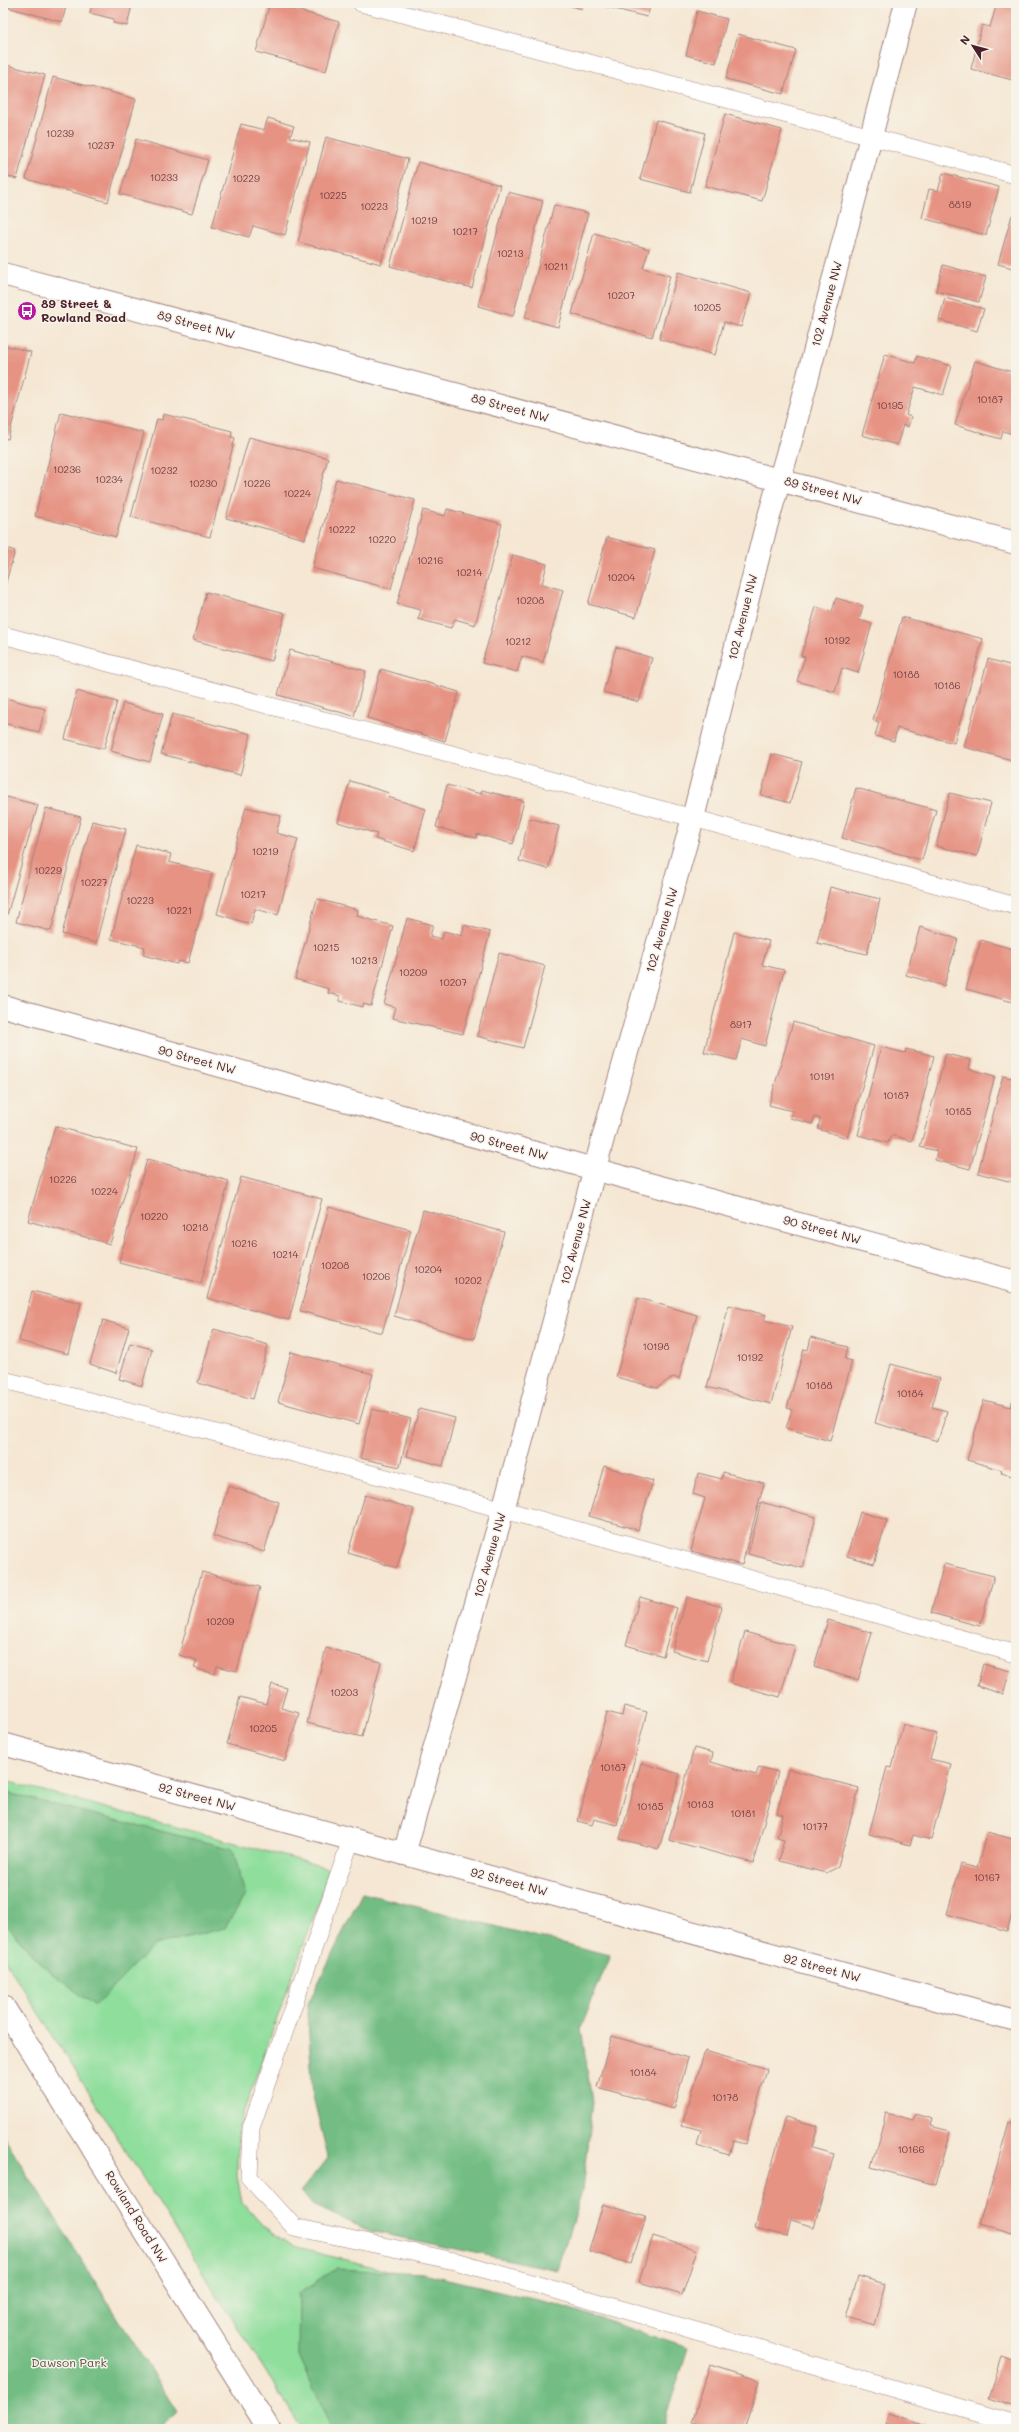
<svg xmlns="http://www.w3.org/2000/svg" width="1019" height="2432" viewBox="0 0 1019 2432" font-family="Mali,sans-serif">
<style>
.green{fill:#8fde9c;stroke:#6c7e64}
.forest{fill:#73bd84;stroke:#5e6e58}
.building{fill:#e69383}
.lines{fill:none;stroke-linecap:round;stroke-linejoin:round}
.service-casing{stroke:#a0837f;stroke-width:18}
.minor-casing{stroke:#a0837f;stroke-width:24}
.tertiary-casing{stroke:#a0837f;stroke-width:24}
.secondary-casing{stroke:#a0837f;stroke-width:24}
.service{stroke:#fff;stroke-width:17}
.minor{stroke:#fff;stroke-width:22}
.tertiary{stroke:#fff;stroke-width:22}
.secondary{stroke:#fff;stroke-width:22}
.labels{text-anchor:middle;stroke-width:3;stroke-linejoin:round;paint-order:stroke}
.number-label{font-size:10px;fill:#713c41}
.poi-label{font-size:12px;font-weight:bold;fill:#4a1f2b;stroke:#f7f3e8;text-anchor:start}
.street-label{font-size:12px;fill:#4a1f2b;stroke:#f7f3e8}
.park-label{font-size:12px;fill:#5b4f47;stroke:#f7f3e8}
</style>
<rect width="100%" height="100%" fill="#f7f3e8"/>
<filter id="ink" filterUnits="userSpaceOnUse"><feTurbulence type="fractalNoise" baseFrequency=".025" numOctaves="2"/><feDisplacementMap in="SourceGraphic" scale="8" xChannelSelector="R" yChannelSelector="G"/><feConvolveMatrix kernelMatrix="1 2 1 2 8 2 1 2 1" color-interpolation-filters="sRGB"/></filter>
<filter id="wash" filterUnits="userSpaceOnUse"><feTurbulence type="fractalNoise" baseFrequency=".012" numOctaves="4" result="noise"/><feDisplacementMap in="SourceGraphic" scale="16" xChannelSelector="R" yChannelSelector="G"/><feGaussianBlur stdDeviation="0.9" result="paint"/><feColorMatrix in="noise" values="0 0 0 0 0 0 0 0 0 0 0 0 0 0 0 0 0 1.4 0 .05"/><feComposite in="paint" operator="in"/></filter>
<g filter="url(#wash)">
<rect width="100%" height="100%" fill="#f5e7d3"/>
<path class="green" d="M 3,1780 L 328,1868 L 321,1896 L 238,2127 L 237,2176 L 242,2202 L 263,2226 L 293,2247 L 622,2328 L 592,2429 L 302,2429 L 3,1957 Z"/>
<path class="forest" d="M 3,1792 L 233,1849 L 245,1895 L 225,1928 L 154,1945 L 95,2006 L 45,1968 L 3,1921 Z
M 362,1893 L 610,1955 L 581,2028 L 592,2102 L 582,2191 L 557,2270 L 370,2231 L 312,2205 L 301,2191 L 328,2157 L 313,2096 L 307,2006 Z
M 3,2135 L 177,2412 L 159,2429 L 3,2427 Z
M 336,2269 L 423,2273 L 555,2304 L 688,2348 L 662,2429 L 328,2429 L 329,2423 L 298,2353 L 299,2293 Z"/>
<g id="blocks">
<path class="building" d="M 3,3 L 67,3 L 62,22 L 3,6 Z
M 92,3 L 132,5 L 127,26 L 113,23 L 114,19 L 90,13 Z
M 270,3 L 339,22 L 326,71 L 256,52 Z
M 561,3 L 583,3 L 582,9 Z
M 599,3 L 651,3 L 647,17 L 599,5 Z
M 997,3 L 1016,3 L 1016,81 L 971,69 L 982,25 L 990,27 Z
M 697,11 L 727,19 L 716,63 L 686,55 Z
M 738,34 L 796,50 L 783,94 L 726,79 Z
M 3,64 L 45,75 L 17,179 L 3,175 Z
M 53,77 L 136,99 L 108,202 L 26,179 Z
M 725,114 L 782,130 L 762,201 L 705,186 Z
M 268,118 L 294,126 L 290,137 L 310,142 L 285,235 L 253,226 L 249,237 L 212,227 L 241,124 L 264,130 Z
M 656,120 L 705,133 L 690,192 L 640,179 Z
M 326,137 L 408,159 L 381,264 L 298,242 Z
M 136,139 L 208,160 L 192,214 L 120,194 Z
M 418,162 L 500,185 L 472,288 L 390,266 Z
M 943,173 L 999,187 L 986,235 L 922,218 L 929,189 L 938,191 Z
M 508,192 L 543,201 L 513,316 L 478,306 Z
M 554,205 L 588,213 L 558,327 L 525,318 Z
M 1012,215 L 1016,216 L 1016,269 L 998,264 Z
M 594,233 L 649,249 L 643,268 L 670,276 L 652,337 L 572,314 Z
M 943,265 L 986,277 L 979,302 L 936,291 Z
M 678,272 L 751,293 L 741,327 L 724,322 L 715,355 L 659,339 Z
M 945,298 L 984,309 L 977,331 L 939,320 Z
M 3,345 L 31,352 L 8,439 L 3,438 Z
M 885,354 L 915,363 L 917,356 L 952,366 L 943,395 L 915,387 L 906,415 L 911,417 L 908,427 L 903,425 L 897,445 L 862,435 Z
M 975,361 L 1016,373 L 1016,435 L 1003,431 L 1001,439 L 955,425 Z
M 61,412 L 144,433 L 116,537 L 35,516 Z
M 163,414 L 232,431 L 231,437 L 235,438 L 210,537 L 131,517 L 157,419 L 162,420 Z
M 249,437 L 328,458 L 305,539 L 226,518 Z
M 336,479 L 415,500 L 391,589 L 312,568 Z
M 447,509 L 502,524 L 475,625 L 455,619 L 451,628 L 418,619 L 421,610 L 397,604 L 423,510 L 445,516 Z
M 607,537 L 655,550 L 636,617 L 588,604 Z
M 3,547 L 15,551 L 3,592 Z
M 513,555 L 547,564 L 542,584 L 563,590 L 543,662 L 522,656 L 517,672 L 482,663 Z
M 206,592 L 285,613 L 272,661 L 193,640 Z
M 836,598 L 863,606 L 859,620 L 872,624 L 858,673 L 842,668 L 835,692 L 797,681 L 805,657 L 801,656 L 816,607 L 832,612 Z
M 902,617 L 983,639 L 954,743 L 897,728 L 894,741 L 875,736 L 879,722 L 873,720 Z
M 616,647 L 652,658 L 639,702 L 603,692 Z
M 290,650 L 366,671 L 354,716 L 278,695 Z
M 988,659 L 1016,667 L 1016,761 L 964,747 Z
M 381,669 L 459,692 L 445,741 L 367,718 Z
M 77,691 L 117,702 L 104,749 L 65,739 Z
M 6,698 L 45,709 L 39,732 L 3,723 L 3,710 Z
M 123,703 L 163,714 L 150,762 L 111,751 Z
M 172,714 L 251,734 L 240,775 L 161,754 Z
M 772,754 L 802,762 L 790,803 L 761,795 Z
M 350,781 L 389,793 L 388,797 L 426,809 L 414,851 L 375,839 L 377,834 L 338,822 Z
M 447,785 L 481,794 L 482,790 L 524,801 L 513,844 L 477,834 L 476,838 L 436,827 Z
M 856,788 L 936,810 L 922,860 L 842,838 Z
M 950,793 L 991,803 L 977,856 L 936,846 Z
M 3,796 L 38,805 L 7,915 L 3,913 Z
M 246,807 L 281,816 L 276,833 L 298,839 L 278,915 L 255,909 L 251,924 L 217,914 Z
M 46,808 L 81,817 L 51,931 L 16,922 Z
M 529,818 L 559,826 L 548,869 L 519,861 Z
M 92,821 L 126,829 L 96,943 L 62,934 Z
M 136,845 L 171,854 L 169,862 L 212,873 L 188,963 L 178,961 L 177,964 L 143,955 L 145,947 L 111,939 Z
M 830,887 L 880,899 L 867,954 L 817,943 Z
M 317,899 L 358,910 L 357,916 L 393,926 L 371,1006 L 363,1004 L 363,1007 L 340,1001 L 340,996 L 328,993 L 329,989 L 295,979 Z
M 407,918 L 433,925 L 430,936 L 442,939 L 444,931 L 462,936 L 464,925 L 490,932 L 463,1034 L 392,1018 L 395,1007 L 384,1004 Z
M 920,927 L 958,939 L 944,986 L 906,975 Z
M 734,932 L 769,941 L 762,965 L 784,970 L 765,1046 L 742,1039 L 736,1060 L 704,1052 Z
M 981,940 L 1016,950 L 1016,1003 L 966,989 Z
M 499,953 L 545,966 L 523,1048 L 477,1036 Z
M 793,1022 L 874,1046 L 847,1138 L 818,1129 L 820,1119 L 815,1117 L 812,1124 L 790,1118 L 792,1111 L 769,1105 Z
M 881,1047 L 905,1053 L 906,1049 L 934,1056 L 912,1141 L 891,1135 L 888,1143 L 858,1135 Z
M 946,1054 L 971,1060 L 969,1069 L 995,1076 L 970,1169 L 935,1160 L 937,1151 L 920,1147 Z
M 1003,1076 L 1016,1079 L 1016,1183 L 978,1173 Z
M 55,1126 L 138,1149 L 110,1244 L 28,1221 Z
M 147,1159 L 229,1181 L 201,1283 L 119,1262 Z
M 241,1177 L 322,1199 L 289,1320 L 207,1298 Z
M 329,1207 L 411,1230 L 382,1333 L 300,1311 Z
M 423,1210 L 504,1232 L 474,1339 L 394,1316 Z
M 32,1291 L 81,1303 L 68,1354 L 19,1341 Z
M 638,1298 L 697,1315 L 679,1379 L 673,1377 L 657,1388 L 616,1377 Z
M 729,1305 L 766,1315 L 764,1320 L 792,1327 L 771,1404 L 707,1387 Z
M 103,1320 L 129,1328 L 116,1373 L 90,1364 Z
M 214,1329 L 268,1345 L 253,1399 L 198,1383 Z
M 811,1337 L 848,1347 L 845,1359 L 852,1361 L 830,1441 L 786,1428 L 792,1410 L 787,1408 L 804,1349 L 808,1350 Z
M 130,1343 L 152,1349 L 142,1386 L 119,1379 Z
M 291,1352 L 373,1374 L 359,1424 L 278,1402 Z
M 891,1364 L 940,1378 L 932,1407 L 947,1411 L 938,1441 L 875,1423 Z
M 984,1400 L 1011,1407 L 1012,1401 L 1016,1402 L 1016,1477 L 1001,1473 L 1002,1470 L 967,1460 Z
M 372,1409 L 411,1419 L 400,1467 L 360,1458 Z
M 419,1409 L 455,1418 L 443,1466 L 407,1456 Z
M 604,1466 L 653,1481 L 638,1530 L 589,1516 Z
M 723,1472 L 764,1483 L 742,1565 L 691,1551 L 705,1498 L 693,1494 L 698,1473 L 722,1479 Z
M 228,1486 L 279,1502 L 264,1552 L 213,1536 Z
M 365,1495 L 414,1509 L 397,1568 L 348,1553 Z
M 761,1502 L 816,1517 L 803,1568 L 748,1554 Z
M 860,1512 L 887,1520 L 874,1564 L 847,1556 Z
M 944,1564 L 994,1576 L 980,1626 L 931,1613 Z
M 202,1572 L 260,1587 L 237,1671 L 217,1666 L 215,1674 L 194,1668 L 197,1660 L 179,1655 Z
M 640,1597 L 677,1608 L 663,1656 L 626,1645 Z
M 687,1597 L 722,1607 L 707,1661 L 672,1651 Z
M 828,1620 L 872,1633 L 858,1680 L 814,1667 Z
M 745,1632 L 795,1646 L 780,1697 L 730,1683 Z
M 326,1648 L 381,1662 L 362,1737 L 307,1723 Z
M 983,1664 L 1010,1671 L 1003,1694 L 977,1686 Z
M 272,1684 L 287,1688 L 281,1708 L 299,1713 L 285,1761 L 227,1744 L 240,1697 L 266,1704 Z
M 624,1706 L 647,1712 L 617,1825 L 594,1819 L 592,1825 L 578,1821 L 607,1712 L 622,1716 Z
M 903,1724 L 937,1734 L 930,1759 L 951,1764 L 931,1840 L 913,1835 L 910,1845 L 869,1834 L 887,1767 L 892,1768 Z
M 694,1748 L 713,1753 L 711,1762 L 756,1775 L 759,1767 L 778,1772 L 753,1863 L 669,1840 Z
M 641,1763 L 680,1774 L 659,1849 L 620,1839 Z
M 788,1769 L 859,1788 L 838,1867 L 826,1873 L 779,1861 L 784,1840 L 777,1838 L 783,1815 L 777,1813 Z
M 987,1832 L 1016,1840 L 1016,1915 L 1012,1914 L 1007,1931 L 947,1914 L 961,1864 L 977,1868 Z
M 612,2036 L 688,2058 L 674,2109 L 597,2087 Z
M 705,2051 L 767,2069 L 745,2144 L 733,2141 L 729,2155 L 697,2145 L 701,2130 L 682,2125 Z
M 886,2113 L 913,2120 L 915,2114 L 932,2119 L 930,2126 L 950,2131 L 935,2185 L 871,2167 Z
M 785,2117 L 818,2126 L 812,2148 L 834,2154 L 814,2227 L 791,2220 L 787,2236 L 755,2228 Z
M 1009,2122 L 1016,2124 L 1016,2235 L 980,2225 Z
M 603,2204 L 646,2217 L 631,2264 L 589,2251 Z
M 653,2236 L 697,2250 L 682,2295 L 639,2282 Z
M 858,2276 L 885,2284 L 874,2325 L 846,2317 Z
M 1001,2356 L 1016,2361 L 1016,2407 L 988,2398 Z
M 710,2365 L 760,2381 L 744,2429 L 709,2429 L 692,2423 Z
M 891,2414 L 935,2429 L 886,2429 Z"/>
</g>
</g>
<g filter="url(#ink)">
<use href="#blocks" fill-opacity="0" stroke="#a0837f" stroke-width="1"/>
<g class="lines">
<g class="service-casing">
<path id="service" d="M 361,3 L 1016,175
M 3,635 L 693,818 L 1016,906
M 3,1380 C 343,1461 679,1559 1016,1654
M 351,1840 L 251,2128 L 249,2177 L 294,2227 L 459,2262 L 1016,2424"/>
</g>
<g class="minor-casing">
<path id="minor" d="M 3,1006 L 623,1177 L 1016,1282
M 404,1854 L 503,1510 L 609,1116 L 693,818 L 765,530 L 792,437 L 906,3"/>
</g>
<g class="tertiary-casing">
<path id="tertiary" d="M 3,274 L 1016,543
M 3,1744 L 1016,2021"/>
</g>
<g class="secondary-casing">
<path id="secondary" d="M 3,2006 L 269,2429"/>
</g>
<use href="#service" class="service"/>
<use href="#minor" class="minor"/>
<use href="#tertiary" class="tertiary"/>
<use href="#secondary" class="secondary"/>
</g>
</g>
<defs>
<g id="bus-disc" transform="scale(1)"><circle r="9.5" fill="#b5179e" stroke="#f7f3e8"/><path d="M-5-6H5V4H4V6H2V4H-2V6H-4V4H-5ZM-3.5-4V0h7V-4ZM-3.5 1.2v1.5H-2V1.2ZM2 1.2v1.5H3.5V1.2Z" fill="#fff"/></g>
</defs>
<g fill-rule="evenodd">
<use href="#bus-disc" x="27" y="311"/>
</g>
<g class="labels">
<g class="number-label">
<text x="60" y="137">10239</text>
<text x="101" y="149">10237</text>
<text x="164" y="181">10233</text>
<text x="246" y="182">10229</text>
<text x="333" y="199">10225</text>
<text x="960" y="208">8819</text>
<text x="374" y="210">10223</text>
<text x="424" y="224">10219</text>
<text x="465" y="235">10217</text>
<text x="510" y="257">10213</text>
<text x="556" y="270">10211</text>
<text x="621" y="299">10207</text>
<text x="707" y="311">10205</text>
<text x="990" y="403">10187</text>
<text x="890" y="409">10195</text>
<text x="67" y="473">10236</text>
<text x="164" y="474">10232</text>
<text x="109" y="483">10234</text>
<text x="203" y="487">10230</text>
<text x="257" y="487">10226</text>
<text x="297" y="497">10224</text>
<text x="342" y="533">10222</text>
<text x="382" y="543">10220</text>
<text x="430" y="564">10216</text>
<text x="469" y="576">10214</text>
<text x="621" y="581">10204</text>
<text x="530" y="604">10208</text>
<text x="837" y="644">10192</text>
<text x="518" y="645">10212</text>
<text x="906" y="678">10188</text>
<text x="947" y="689">10186</text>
<text x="265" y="855">10219</text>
<text x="48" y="874">10229</text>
<text x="94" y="886">10227</text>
<text x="253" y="898">10217</text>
<text x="140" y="904">10223</text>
<text x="179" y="914">10221</text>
<text x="326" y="951">10215</text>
<text x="364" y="964">10213</text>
<text x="413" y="976">10209</text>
<text x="453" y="986">10207</text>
<text x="741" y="1028">8917</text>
<text x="822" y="1080">10191</text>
<text x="896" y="1099">10187</text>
<text x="958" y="1115">10185</text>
<text x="63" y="1183">10226</text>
<text x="104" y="1195">10224</text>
<text x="154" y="1220">10220</text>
<text x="195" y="1231">10218</text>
<text x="244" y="1247">10216</text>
<text x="285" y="1258">10214</text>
<text x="335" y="1269">10208</text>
<text x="428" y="1273">10204</text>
<text x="376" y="1280">10206</text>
<text x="468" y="1284">10202</text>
<text x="656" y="1350">10198</text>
<text x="750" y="1361">10192</text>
<text x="819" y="1389">10188</text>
<text x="910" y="1397">10184</text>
<text x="220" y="1625">10209</text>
<text x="344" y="1696">10203</text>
<text x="263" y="1732">10205</text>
<text x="613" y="1771">10187</text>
<text x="700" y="1808">10183</text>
<text x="650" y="1810">10185</text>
<text x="743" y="1817">10181</text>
<text x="815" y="1830">10177</text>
<text x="987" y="1881">10167</text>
<text x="643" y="2076">10184</text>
<text x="725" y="2101">10178</text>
<text x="911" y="2153">10166</text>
</g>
<g class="poi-label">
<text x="41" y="308">89 Street &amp;<tspan x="41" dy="14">Rowland Road</tspan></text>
</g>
<g class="street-label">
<text transform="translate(827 304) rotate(-75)" y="4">102 Avenue NW</text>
<text transform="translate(196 325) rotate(15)" y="4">89 Street NW</text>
<text transform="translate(510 408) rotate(15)" y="4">89 Street NW</text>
<text transform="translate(823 491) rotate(15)" y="4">89 Street NW</text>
<text transform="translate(743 617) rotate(-76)" y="4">102 Avenue NW</text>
<text transform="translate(662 930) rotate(-74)" y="4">102 Avenue NW</text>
<text transform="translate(197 1060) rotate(15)" y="4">90 Street NW</text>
<text transform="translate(509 1146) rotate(15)" y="4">90 Street NW</text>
<text transform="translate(822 1230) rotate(15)" y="4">90 Street NW</text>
<text transform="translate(576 1242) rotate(-75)" y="4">102 Avenue NW</text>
<text transform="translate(490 1555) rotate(-74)" y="4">102 Avenue NW</text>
<text transform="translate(197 1797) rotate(15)" y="4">92 Street NW</text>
<text transform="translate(509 1882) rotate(15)" y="4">92 Street NW</text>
<text transform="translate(822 1968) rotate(15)" y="4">92 Street NW</text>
<text transform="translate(136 2217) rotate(58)" y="4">Rowland Road NW</text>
</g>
<g class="park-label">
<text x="69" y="2367">Dawson Park</text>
</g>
</g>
<rect width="1019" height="2432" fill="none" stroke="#f7f3e8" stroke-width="16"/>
<g transform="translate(973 46) rotate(306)" stroke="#f7f3e8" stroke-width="3" paint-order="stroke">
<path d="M0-3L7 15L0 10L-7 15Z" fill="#4a1f2b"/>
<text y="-6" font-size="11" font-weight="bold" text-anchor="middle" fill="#4a1f2b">N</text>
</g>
</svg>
